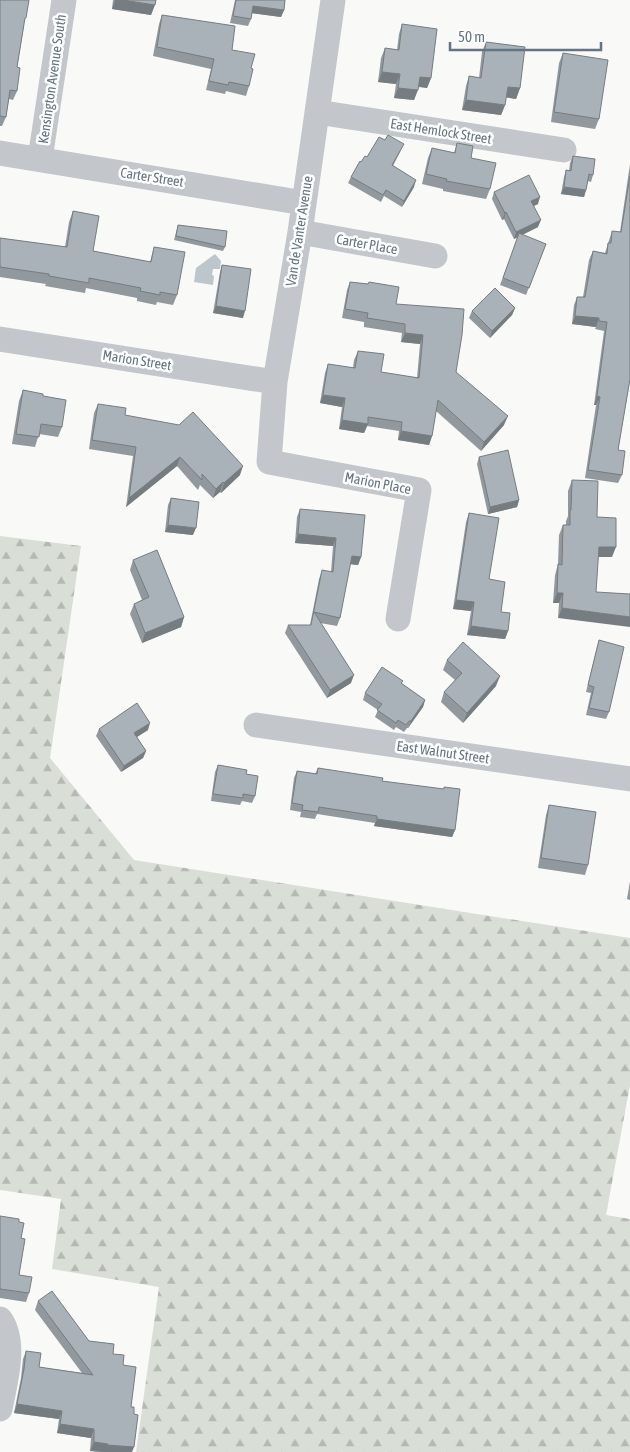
<svg xmlns="http://www.w3.org/2000/svg" width="630" height="1452" viewBox="0 0 630 1452" font-family="'Asap Condensed',sans-serif">
<style>
.forest{fill:url(#forest-firs)}
.water{fill:#bcc6cb}
.lines{fill:none;stroke-linecap:round;stroke-linejoin:round}
.minor{stroke:#c3c7cb;stroke-width:25}
.wall{fill:#91999e}
.shaded-wall{fill:#767d81}
.building{fill:#a9b2b8;stroke:#767d81}
.labels{text-anchor:middle;stroke-width:5;stroke-linejoin:round;paint-order:stroke}
.street-label{font-size:14px;fill:#657482;stroke:#fff}
</style>
<defs>
<pattern id="forest-firs" width="22" height="20" patternUnits="userSpaceOnUse" patternTransform="scale(1.25)"><rect width="22" height="20" fill="#d9ded6"/><path d="M5 1l3.5 6h-7zM16 11l3.5 6h-7z" fill="#b4b9b3"/></pattern>
</defs>
<rect width="100%" height="100%" fill="#f9f9f7"/>
<path class="forest" d="M 0,536 L 81,546 L 50,758 L 134,860 L 630,938 L 630,1085 L 606,1215 L 630,1219 L 630,1452 L 136,1452 L 159,1287 L 52,1269 L 61,1199 L 0,1190 Z"/>
<path class="water" d="M 215,254 L 221,261 L 220,269 L 213,269 L 212,275 L 214,276 L 213,285 L 194,282 L 196,268 Z"/>
<g class="lines">
<path class="minor" d="M 333,0 L 300,232 L 275,382 L 269,462 L 419,490 L 398,619
M 317,112 L 564,150
M 0,153 L 304,203
M 40,159 L 64,0
M 300,232 L 435,256
M 0,339 L 275,382
M 256,725 L 630,779
M 0,1319 C 17,1342 5,1383 0,1409"/>
</g>
<path class="wall" d="M 0,0 L 24,25 L 17,67 L 17,91 L 13,100 L 9,99 L 6,117 L 2,126 L 0,126 Z
M 113,0 L 156,0 L 151,15 L 112,9 Z
M 235,0 L 285,0 L 284,10 L 281,17 L 252,13 L 251,19 L 248,26 L 230,23 Z
M 162,15 L 232,50 L 251,68 L 249,86 L 246,96 L 226,91 L 225,94 L 206,90 L 211,69 L 153,56 L 159,24 Z
M 402,24 L 431,78 L 427,88 L 418,87 L 414,100 L 394,98 L 396,84 L 378,82 L 381,58 L 385,48 L 397,50 L 399,34 Z
M 486,42 L 520,88 L 516,99 L 506,97 L 505,105 L 501,115 L 462,110 L 466,86 L 469,76 L 479,78 L 482,52 Z
M 563,53 L 599,119 L 595,129 L 551,122 L 559,63 Z
M 457,143 L 471,158 L 490,189 L 486,199 L 443,191 L 443,189 L 422,184 L 428,158 L 432,148 L 454,153 Z
M 401,150 L 393,166 L 414,187 L 402,207 L 384,196 L 381,202 L 348,183 L 351,177 L 361,162 L 367,157 Z
M 573,156 L 593,175 L 591,182 L 588,181 L 584,197 L 561,194 L 564,177 L 566,170 L 569,171 L 570,163 Z
M 630,164 L 630,379 L 618,450 L 622,475 L 618,483 L 585,478 L 596,405 L 594,405 L 604,331 L 595,329 L 596,327 L 572,324 L 574,305 L 577,297 L 583,297 L 589,260 L 593,251 L 605,253 L 612,231 L 620,232 Z
M 494,192 L 538,204 L 534,206 L 538,227 L 522,235 L 546,244 L 526,295 L 500,285 L 518,237 L 514,239 L 504,219 L 502,220 L 492,199 Z
M 73,211 L 93,251 L 150,262 L 154,247 L 177,295 L 173,305 L 157,302 L 156,305 L 137,301 L 137,298 L 86,288 L 85,293 L 45,286 L 46,284 L 0,277 L 0,238 L 65,247 L 69,222 Z
M 178,225 L 225,247 L 223,251 L 174,240 Z
M 222,265 L 243,318 L 213,313 L 220,272 Z
M 350,282 L 368,284 L 369,282 L 396,304 L 456,372 L 504,425 L 481,451 L 436,411 L 432,436 L 429,445 L 398,440 L 399,431 L 367,426 L 364,433 L 339,429 L 342,407 L 320,403 L 325,373 L 328,364 L 353,368 L 354,360 L 358,351 L 381,372 L 417,378 L 420,344 L 401,342 L 402,333 L 364,327 L 364,322 L 342,318 L 347,290 Z
M 515,308 L 512,315 L 490,338 L 469,318 L 472,311 Z
M 23,390 L 43,396 L 62,427 L 58,437 L 39,434 L 35,447 L 12,444 L 19,401 Z
M 98,404 L 125,415 L 240,475 L 221,493 L 220,492 L 213,498 L 200,485 L 198,490 L 177,466 L 126,507 L 133,456 L 89,449 L 94,413 Z
M 479,457 L 519,500 L 517,507 L 488,514 L 477,464 Z
M 572,480 L 597,517 L 612,557 L 598,557 L 558,618 L 559,603 L 553,603 L 555,575 L 558,564 L 559,535 L 563,525 L 566,525 L 566,521 L 568,516 L 568,491 Z
M 171,498 L 193,535 L 165,532 L 168,505 Z
M 300,509 L 361,557 L 358,565 L 350,564 L 340,618 L 337,626 L 320,623 L 351,683 L 327,698 L 285,633 L 288,625 L 310,625 L 319,579 L 322,570 L 331,572 L 333,546 L 295,543 L 297,517 Z
M 469,513 L 489,579 L 508,631 L 505,639 L 467,635 L 471,611 L 453,609 L 466,522 Z
M 133,560 L 184,617 L 181,627 L 142,643 L 130,614 L 134,604 L 142,600 L 130,570 Z
M 599,640 L 609,712 L 606,719 L 586,715 L 591,693 L 586,692 L 597,647 Z
M 447,660 L 496,686 L 463,723 L 441,702 L 444,692 L 455,680 L 443,670 Z
M 402,684 L 425,700 L 423,707 L 408,728 L 407,728 L 404,732 L 396,727 L 394,730 L 375,717 L 378,710 L 363,700 L 365,693 Z
M 99,729 L 148,730 L 137,737 L 146,751 L 143,758 L 121,772 L 96,736 Z
M 218,765 L 246,774 L 255,796 L 252,803 L 242,801 L 240,805 L 211,801 L 215,772 Z
M 318,768 L 455,830 L 452,837 L 374,826 L 375,823 L 317,814 L 315,819 L 300,817 L 301,812 L 290,810 L 294,778 L 297,771 L 315,774 Z
M 549,805 L 588,865 L 585,875 L 538,868 L 546,815 Z
M 630,881 L 630,900 L 627,899 Z
M 0,1216 L 19,1222 L 21,1238 L 19,1275 L 29,1293 L 26,1302 L 0,1298 Z
M 38,1301 L 89,1341 L 113,1354 L 123,1365 L 131,1407 L 134,1414 L 132,1452 L 101,1452 L 90,1451 L 91,1438 L 57,1433 L 59,1419 L 14,1413 L 21,1378 L 23,1359 L 26,1351 L 39,1367 L 82,1373 L 35,1310 Z"/>
<path class="shaded-wall" d="M 115,0 L 122,0 L 155,5 L 151,15 L 112,9 Z
M 253,6 L 284,10 L 281,17 L 250,13 Z
M 382,72 L 400,74 L 396,84 L 378,82 Z
M 420,77 L 431,78 L 427,88 L 416,86 Z
M 508,87 L 520,88 L 516,99 L 504,97 Z
M 398,88 L 418,90 L 414,100 L 394,98 Z
M 466,100 L 505,105 L 501,115 L 462,110 Z
M 416,180 L 414,187 L 402,207 L 404,201 Z
M 564,187 L 586,190 L 584,197 L 561,194 Z
M 540,197 L 538,204 L 529,208 L 531,201 Z
M 506,212 L 504,219 L 502,220 L 505,213 Z
M 541,220 L 538,227 L 514,239 L 516,232 Z
M 216,306 L 245,311 L 243,318 L 213,313 Z
M 515,308 L 512,315 L 490,338 L 492,331 Z
M 575,316 L 599,318 L 596,327 L 572,324 Z
M 405,333 L 423,335 L 420,344 L 401,342 Z
M 323,395 L 345,398 L 342,407 L 320,403 Z
M 597,396 L 600,397 L 596,405 L 594,405 Z
M 508,416 L 504,425 L 481,451 L 484,442 Z
M 342,420 L 368,424 L 364,433 L 339,429 Z
M 401,431 L 432,436 L 429,445 L 398,440 Z
M 180,457 L 177,466 L 126,507 L 129,498 Z
M 243,466 L 240,475 L 221,493 L 224,483 Z
M 223,482 L 220,492 L 213,498 L 216,489 Z
M 519,500 L 517,507 L 488,514 L 490,507 Z
M 168,525 L 196,528 L 193,535 L 165,532 Z
M 298,534 L 336,538 L 333,546 L 295,543 Z
M 599,547 L 616,547 L 612,557 L 595,557 Z
M 352,556 L 361,557 L 358,565 L 349,564 Z
M 557,593 L 563,593 L 559,603 L 553,603 Z
M 456,600 L 474,602 L 471,611 L 453,609 Z
M 562,608 L 630,617 L 630,627 L 558,618 Z
M 184,617 L 181,627 L 142,643 L 145,633 Z
M 471,626 L 508,631 L 505,639 L 467,635 Z
M 354,675 L 351,683 L 327,698 L 330,690 Z
M 500,676 L 496,686 L 463,723 L 467,713 Z
M 425,700 L 423,707 L 408,728 L 411,721 Z
M 150,723 L 148,730 L 132,740 L 134,733 Z
M 146,751 L 143,758 L 121,772 L 124,766 Z
M 377,819 L 455,830 L 452,837 L 374,826 Z
M 17,1404 L 62,1411 L 59,1419 L 14,1413 Z
M 60,1424 L 94,1429 L 91,1438 L 57,1433 Z
M 94,1442 L 108,1444 L 105,1452 L 90,1451 Z
M 107,1445 L 134,1447 L 132,1452 L 105,1452 Z"/>
<path class="building" d="M 0,0 L 29,0 L 26,18 L 25,18 L 17,67 L 20,68 L 17,91 L 10,90 L 6,117 L 0,116 Z
M 122,0 L 156,0 L 155,5 Z
M 236,0 L 285,0 L 284,10 L 253,6 L 251,19 L 233,16 Z
M 162,15 L 235,26 L 232,50 L 255,54 L 251,68 L 253,69 L 249,86 L 229,82 L 228,85 L 209,81 L 214,59 L 157,47 Z
M 402,24 L 437,29 L 431,78 L 420,77 L 418,90 L 398,88 L 400,74 L 382,72 L 385,48 L 399,50 Z
M 486,42 L 525,47 L 520,88 L 508,87 L 505,105 L 466,100 L 469,76 L 481,78 Z
M 563,53 L 608,60 L 599,119 L 554,112 Z
M 388,135 L 404,144 L 392,165 L 416,180 L 404,201 L 386,190 L 383,195 L 351,177 L 360,161 L 361,162 L 365,156 L 367,157 L 379,137 L 385,140 Z
M 457,143 L 473,146 L 471,158 L 496,163 L 490,189 L 446,181 L 447,179 L 426,174 L 432,148 L 455,153 Z
M 573,156 L 595,159 L 593,175 L 589,174 L 586,190 L 564,187 L 566,170 L 571,171 Z
M 529,175 L 540,197 L 531,201 L 541,220 L 516,232 L 506,212 L 505,213 L 494,192 Z
M 630,176 L 630,379 L 618,450 L 625,451 L 622,475 L 588,470 L 600,397 L 597,396 L 607,322 L 599,321 L 599,318 L 575,316 L 577,297 L 585,297 L 593,251 L 607,254 L 608,243 L 611,243 L 612,231 L 621,232 Z
M 73,211 L 99,216 L 93,251 L 151,262 L 154,247 L 185,252 L 177,295 L 160,292 L 160,295 L 140,291 L 141,288 L 89,278 L 89,283 L 49,276 L 49,274 L 0,267 L 0,238 L 67,247 Z
M 178,225 L 227,231 L 225,247 L 176,236 Z
M 519,233 L 546,244 L 529,288 L 503,278 Z
M 222,265 L 251,269 L 245,311 L 216,306 Z
M 350,282 L 368,284 L 369,282 L 399,287 L 396,304 L 464,309 L 462,335 L 456,372 L 508,416 L 484,442 L 438,400 L 432,436 L 401,431 L 402,422 L 368,417 L 368,424 L 342,420 L 345,398 L 323,395 L 328,364 L 355,368 L 358,351 L 384,354 L 381,372 L 419,378 L 423,335 L 405,333 L 405,324 L 367,318 L 368,313 L 345,309 Z
M 495,288 L 515,308 L 492,331 L 472,311 Z
M 23,390 L 43,394 L 43,396 L 66,400 L 62,427 L 41,424 L 39,437 L 16,434 Z
M 98,404 L 126,408 L 125,415 L 179,425 L 193,412 L 243,466 L 224,483 L 223,482 L 216,489 L 202,474 L 202,480 L 180,457 L 129,498 L 136,447 L 92,440 Z
M 508,450 L 519,500 L 490,507 L 479,457 Z
M 572,480 L 598,481 L 597,517 L 616,518 L 616,547 L 599,547 L 596,592 L 630,594 L 630,617 L 562,608 L 563,593 L 557,593 L 558,564 L 562,565 L 563,525 L 570,525 L 570,511 L 571,510 Z
M 171,498 L 199,502 L 196,528 L 168,525 Z
M 300,509 L 365,515 L 361,557 L 352,556 L 340,618 L 314,612 L 354,675 L 330,690 L 288,625 L 311,625 L 322,570 L 333,572 L 336,538 L 298,534 Z
M 469,513 L 499,518 L 489,579 L 505,582 L 501,612 L 510,613 L 508,631 L 471,626 L 474,602 L 456,600 Z
M 157,550 L 184,617 L 145,633 L 134,604 L 149,597 L 133,560 Z
M 599,640 L 624,647 L 609,712 L 589,708 L 594,687 L 588,685 Z
M 463,642 L 500,676 L 467,713 L 444,692 L 462,673 L 447,660 Z
M 382,667 L 403,681 L 401,683 L 425,700 L 411,721 L 409,721 L 406,725 L 398,720 L 396,723 L 377,710 L 382,704 L 365,693 Z
M 137,703 L 150,723 L 134,733 L 146,751 L 124,766 L 99,729 Z
M 218,765 L 247,770 L 246,774 L 258,776 L 255,796 L 243,794 L 243,798 L 213,794 Z
M 318,768 L 383,778 L 382,781 L 444,789 L 444,787 L 460,789 L 455,830 L 377,819 L 377,816 L 319,807 L 318,812 L 302,810 L 303,805 L 292,803 L 297,771 L 317,774 Z
M 549,805 L 596,812 L 588,865 L 541,858 Z
M 0,1216 L 19,1219 L 19,1222 L 24,1223 L 21,1238 L 25,1239 L 19,1275 L 32,1277 L 29,1293 L 0,1289 Z
M 52,1291 L 89,1341 L 114,1344 L 113,1354 L 124,1355 L 123,1365 L 136,1367 L 131,1407 L 134,1407 L 134,1414 L 138,1415 L 134,1447 L 107,1445 L 108,1444 L 94,1442 L 94,1429 L 60,1424 L 62,1411 L 17,1404 L 24,1369 L 26,1351 L 41,1353 L 39,1367 L 93,1375 L 38,1301 Z"/>
<g class="labels">
<g class="street-label">
<text transform="translate(52 79) rotate(-82)" y="5">Kensington Avenue South</text>
<text transform="translate(441 131) rotate(9)" y="5">East Hemlock Street</text>
<text transform="translate(152 177) rotate(9)" y="5">Carter Street</text>
<text transform="translate(299 231) rotate(-81)" y="5">Van de Vanter Avenue</text>
<text transform="translate(367 244) rotate(10)" y="5">Carter Place</text>
<text transform="translate(137 360) rotate(9)" y="5">Marion Street</text>
<text transform="translate(378 483) rotate(11)" y="5">Marion Place</text>
<text transform="translate(443 752) rotate(8)" y="5">East Walnut Street</text>
</g>
</g>
<path d="M450 42v8h151v-8" fill="none" stroke="#657482" stroke-width="2.5"/>
<text x="458" y="42" font-size="15" fill="#657482" stroke="#ffffff" stroke-width="4" paint-order="stroke">50 m</text>
</svg>
